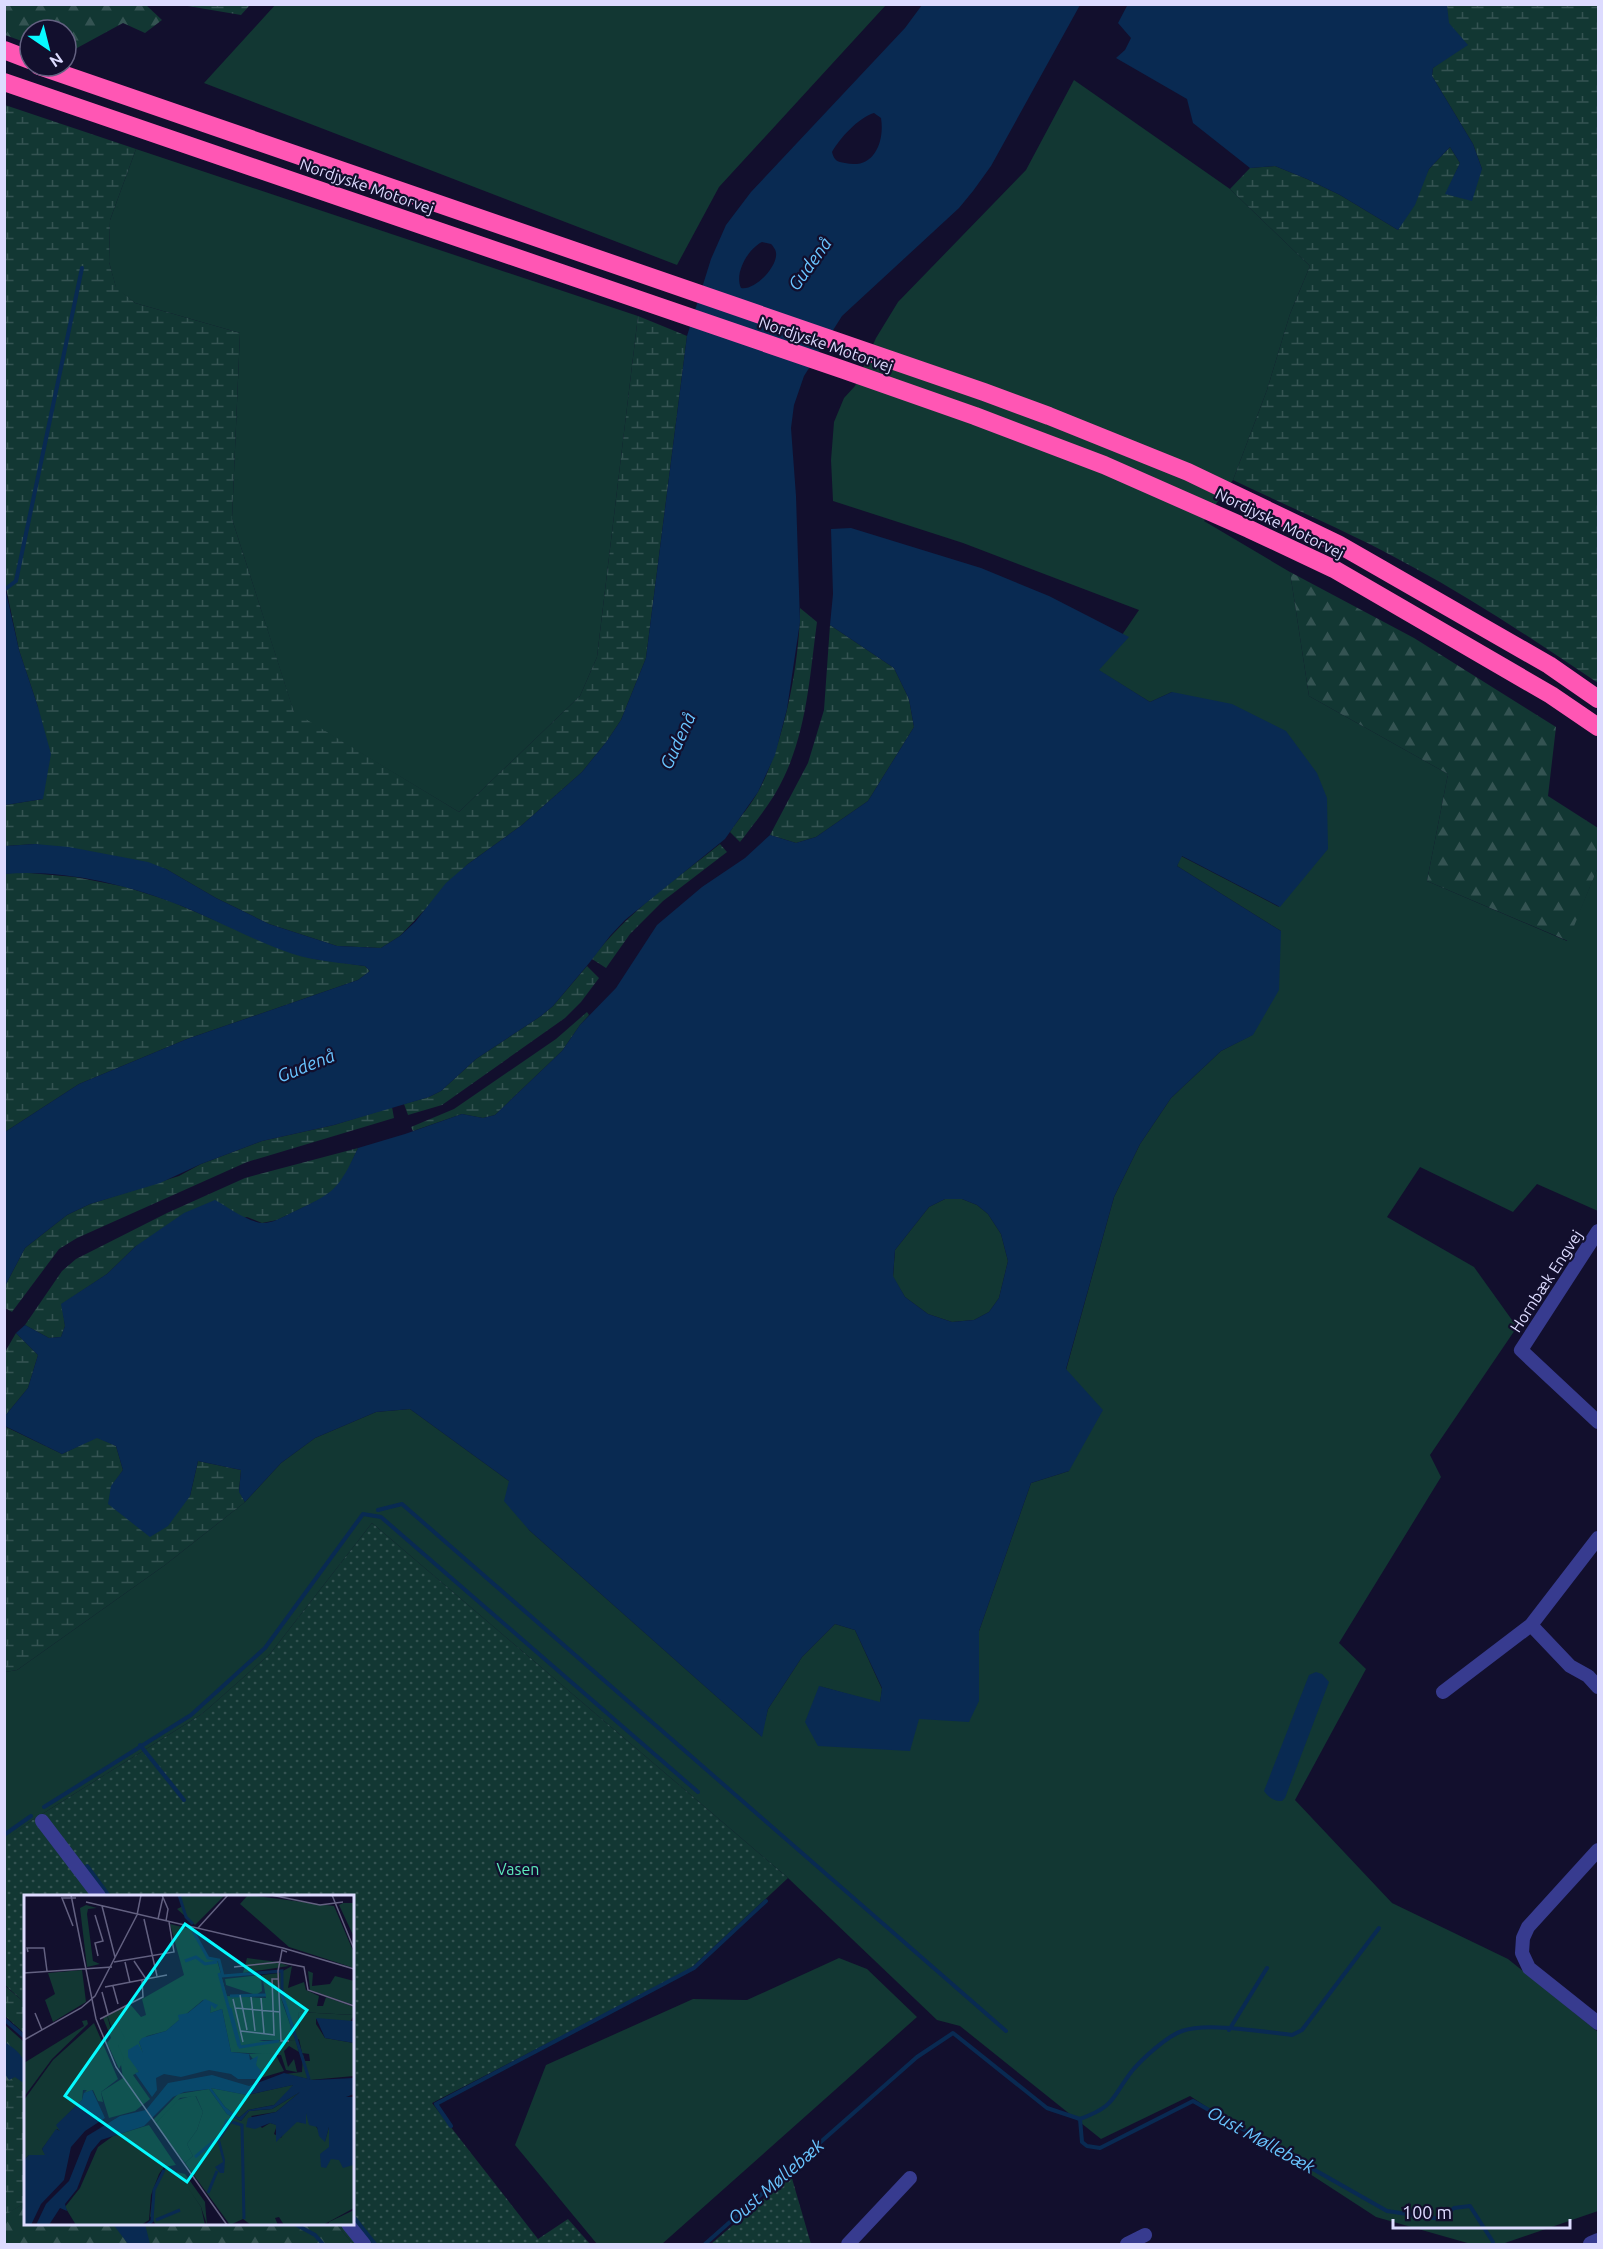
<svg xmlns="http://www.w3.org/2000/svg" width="1603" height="2249" viewBox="0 0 1603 2249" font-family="Ubuntu,sans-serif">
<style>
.grass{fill:#123733}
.forest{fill:url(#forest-firs)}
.wetland{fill:url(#wetland-marsh)}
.garden{fill:url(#garden-dots)}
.water{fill:#092a52;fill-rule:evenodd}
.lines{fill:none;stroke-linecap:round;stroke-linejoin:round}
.stream{stroke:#092a52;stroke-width:4}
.minor{stroke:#373b8f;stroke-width:14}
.tertiary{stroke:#373b8f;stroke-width:16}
.motorway{stroke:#ff56b4;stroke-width:18}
.labels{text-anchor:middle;stroke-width:4.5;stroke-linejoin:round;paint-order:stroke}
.street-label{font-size:16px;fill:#dddbff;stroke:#120f2d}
.park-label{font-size:16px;fill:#5de9bb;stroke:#120f2d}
.water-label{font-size:18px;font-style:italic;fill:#69c5ff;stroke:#120f2d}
.inset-river{fill:none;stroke:#092a52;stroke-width:3}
.inset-road{fill:none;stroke:#636181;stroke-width:1.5}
.view{fill:#07faff;fill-opacity:0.15;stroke:#07faff;stroke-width:3}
.inset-edge{fill:none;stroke:#dddbff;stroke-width:3}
</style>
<defs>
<pattern id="forest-firs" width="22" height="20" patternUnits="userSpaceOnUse" patternTransform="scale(1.5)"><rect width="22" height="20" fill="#123733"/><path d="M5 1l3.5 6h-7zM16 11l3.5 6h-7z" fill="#345352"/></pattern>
<pattern id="wetland-marsh" width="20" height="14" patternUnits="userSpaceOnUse" patternTransform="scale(1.5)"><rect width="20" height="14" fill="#123733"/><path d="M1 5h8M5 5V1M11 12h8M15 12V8" fill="none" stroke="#345352"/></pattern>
<pattern id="garden-dots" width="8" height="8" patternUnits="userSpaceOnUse" patternTransform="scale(1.5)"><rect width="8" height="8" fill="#123733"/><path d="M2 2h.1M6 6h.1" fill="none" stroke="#345352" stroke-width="1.8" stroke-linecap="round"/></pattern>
</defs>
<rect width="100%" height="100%" fill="#120f2d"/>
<path class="grass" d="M 276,4 L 886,4 L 886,5 L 719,187 L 677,265 L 204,83 Z
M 1074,80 L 1230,189 L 1310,266 L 1290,314 L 1267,390 L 1233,480 L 1204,521 L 1290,572 L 1309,696 L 1448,774 L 1427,881 L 1567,941 L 1598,867 L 1598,1211 L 1537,1184 L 1513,1212 L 1420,1167 L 1387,1217 L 1474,1267 L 1517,1327 L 1430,1455 L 1441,1477 L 1339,1643 L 1366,1669 L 1295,1800 L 1392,1903 L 1508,1959 L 1598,2032 L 1598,2211 L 1502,2244 L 1471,2244 L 1376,2217 L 1190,2096 L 1101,2139 L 960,2026 L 937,2020 L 788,1878 L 372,1523 L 270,1654 L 202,1714 L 31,1821 L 5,1840 L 5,1672 L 17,1670 L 165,1565 L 245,1502 L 281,1463 L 315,1438 L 376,1412 L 410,1409 L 509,1481 L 529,1530 L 761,1736 L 768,1709 L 802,1657 L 835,1624 L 855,1630 L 882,1689 L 880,1703 L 819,1686 L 919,1719 L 979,1701 L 979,1631 L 1031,1483 L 1069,1471 L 1066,1370 L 1114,1197 L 1140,1144 L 1171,1098 L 1221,1051 L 1252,1035 L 1281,931 L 1177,866 L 1181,856 L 1279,907 L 1172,692 L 1150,702 L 1098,670 L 1139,610 L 963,543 L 833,501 L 831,460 L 834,422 L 844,398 L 855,386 L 876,338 L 898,302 L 1026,170 Z
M 136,149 L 638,316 L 597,657 L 580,696 L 459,812 L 294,713 L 232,519 L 240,333 L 135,303 L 116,288 L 109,262 L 110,220 Z
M 945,1199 L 962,1199 L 977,1205 L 988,1214 L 1001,1234 L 1008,1261 L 999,1298 L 989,1312 L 974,1320 L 952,1322 L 928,1314 L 905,1297 L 893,1277 L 895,1250 L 929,1207 Z
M 839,1958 L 867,1969 L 917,2017 L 662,2244 L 597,2244 L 515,2145 L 546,2065 L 693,1999 L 747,2000 Z"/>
<path class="forest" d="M 5,4 L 146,5 L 162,20 L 145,33 L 123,23 L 66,54 L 66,30 L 30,30 L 30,44 L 5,35 Z
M 1290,572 L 1414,638 L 1556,727 L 1548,796 L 1598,828 L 1598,867 L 1568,941 L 1427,881 L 1448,774 L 1309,696 Z
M 4,2024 L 25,2043 L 25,2091 L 21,2085 L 8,2085 L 5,2081 Z
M 25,2203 L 26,2224 L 336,2224 L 353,2244 L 5,2244 L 4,2215 Z"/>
<path class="wetland" d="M 182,5 L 250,5 L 241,15 Z
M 1447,5 L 1598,5 L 1598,683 C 1537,642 1476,601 1411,566 C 1354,534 1293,509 1233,480 L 1267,390 L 1290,314 L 1310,266 L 1230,189 L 1250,168 L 1275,166 L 1307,179 L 1340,195 L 1398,230 L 1429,169 L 1450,147 L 1460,163 L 1446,194 L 1482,169 L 1473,144 L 1432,76 L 1433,68 L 1448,56 Z
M 5,105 L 136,149 L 110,220 L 109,262 L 116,287 L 135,303 L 240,333 L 232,519 L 294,712 L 459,812 L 580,696 L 597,657 L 638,316 L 687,336 L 646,658 L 621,720 L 607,741 L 582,772 L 522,825 L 468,864 L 400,936 L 381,948 L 337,946 L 269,924 L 216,898 L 166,869 L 35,844 L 5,846 L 5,805 L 43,799 L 38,707 L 19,650 L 5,583 Z
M 800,608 L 817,622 C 810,674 807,729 784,777 C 773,801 756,821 740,842 L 730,832 C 739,818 751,805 759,790 C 784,743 800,662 800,608 Z
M 830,625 L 894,668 L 909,699 L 914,727 L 868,801 L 816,837 L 796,843 L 770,835 L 808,763 L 824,710 Z
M 720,844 L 727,852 L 663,901 L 630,934 L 606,968 L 592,959 C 626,913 675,880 720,844 Z
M 18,872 L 75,877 L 126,887 L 170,901 L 292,953 L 315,959 L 365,966 L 370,971 L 358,980 L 187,1039 L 79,1084 L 5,1132 L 5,874 Z
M 587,966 L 599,978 L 581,1002 L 565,1018 L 442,1105 L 408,1115 L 404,1104 L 429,1097 L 441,1091 L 476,1059 L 541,1016 L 553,1006 Z
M 587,1012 L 589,1015 L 580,1025 L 562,1051 L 495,1115 L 483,1118 L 462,1114 L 413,1131 L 411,1127 L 454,1109 L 556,1039 Z
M 392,1107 L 394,1118 L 247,1162 L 77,1238 L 59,1249 L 12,1312 L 5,1308 L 5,1286 L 25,1248 L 67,1215 L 90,1204 L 179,1176 L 201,1164 L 262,1141 L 334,1125 Z
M 358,1148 L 344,1179 L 327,1196 L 277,1220 L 262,1223 L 247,1217 L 136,1246 L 107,1274 L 62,1304 L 65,1326 L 61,1337 L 49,1338 L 25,1325 L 62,1271 L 76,1259 L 167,1213 L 245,1178 Z
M 16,1333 L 38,1355 L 28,1388 L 5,1416 L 5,1352 Z
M 4,1426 L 62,1454 L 97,1437 L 116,1446 L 123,1470 L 112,1486 L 190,1496 L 198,1461 L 241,1470 L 239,1491 L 245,1502 L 165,1565 L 17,1670 L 5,1672 Z
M 4,1985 L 25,2003 L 25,2034 L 5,2016 Z
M 5,2081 L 8,2085 L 21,2085 L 26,2091 L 25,2203 L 5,2215 Z"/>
<path class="garden" d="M 372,1523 L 788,1878 L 689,1970 L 432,2103 L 538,2239 L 568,2219 L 590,2244 L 353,2244 L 336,2224 L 352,2224 L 352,1896 L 26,1896 L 25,2003 L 5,1985 L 4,1840 L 31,1821 L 202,1714 L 270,1654 Z
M 791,2175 L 811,2244 L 711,2244 Z"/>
<path class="water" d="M 1128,4 L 1447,5 L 1449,23 L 1468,45 L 1433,68 L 1432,76 L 1473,144 L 1482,169 L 1472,201 L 1445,194 L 1460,163 L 1450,147 L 1429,169 L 1415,205 L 1398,230 L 1340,195 L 1307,179 L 1275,166 L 1250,168 L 1193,123 L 1187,99 L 1116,58 L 1125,50 L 1131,38 L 1118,23 Z
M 922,5 L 1080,5 L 991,166 L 973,191 L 959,208 L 842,316 L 804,376 L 794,405 L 791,428 L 796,496 L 800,622 L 787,709 L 775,755 L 758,792 L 725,839 L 625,920 L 610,936 L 590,962 L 553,1006 L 541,1016 L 476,1059 L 441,1091 L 429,1097 L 334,1125 L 262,1141 L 201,1164 L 160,1183 L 90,1204 L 67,1215 L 25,1248 L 5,1286 L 5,1132 L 79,1084 L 187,1039 L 358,980 L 370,971 L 365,966 C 341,963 316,961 293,954 C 251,940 212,917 171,902 C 122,883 57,869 5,874 L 5,846 L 35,844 L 69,847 L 148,862 L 166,869 L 216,898 L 269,924 L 337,946 L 381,948 L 400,936 L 415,922 L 446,883 L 468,864 L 522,825 L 582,772 L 607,741 L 621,720 L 646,658 L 687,336 L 711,259 L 726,225 L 751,192 L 905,28 ZM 874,113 L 881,118 C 885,143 873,170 845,163 C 837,162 834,160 832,152 C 840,138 858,118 874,113 ZM 762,242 L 771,244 C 773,246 776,250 776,253 C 778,266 755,291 741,288 C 734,273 748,249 762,242 Z
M 851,528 L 981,568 L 1049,596 L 1129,637 L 1099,670 L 1150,702 L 1172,692 L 1232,704 L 1286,731 L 1317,773 L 1327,798 L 1328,849 L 1280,907 L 1182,856 L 1177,866 L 1281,931 L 1279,990 L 1253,1035 L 1221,1051 L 1171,1098 L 1140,1144 L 1114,1197 L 1066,1369 L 1103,1410 L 1069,1471 L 1031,1483 L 979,1631 L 979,1701 L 969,1722 L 919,1719 L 910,1751 L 818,1746 L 805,1722 L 819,1686 L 880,1702 L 882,1688 L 855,1630 L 835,1624 L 802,1657 L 768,1709 L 762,1737 L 529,1530 L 504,1501 L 509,1481 L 410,1409 L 376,1412 L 315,1438 L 281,1463 L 245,1502 L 239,1492 L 241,1470 L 198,1461 L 190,1496 L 168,1526 L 150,1537 L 108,1504 L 111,1486 L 123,1470 L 116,1446 L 97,1438 L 62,1454 L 5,1426 L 5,1416 L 28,1388 L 38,1355 L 16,1333 L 25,1325 L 49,1338 L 61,1337 L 65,1326 L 61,1304 L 107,1274 L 136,1246 L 184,1213 L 215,1200 C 229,1208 245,1220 261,1223 C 271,1224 283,1217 291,1213 C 334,1193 338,1191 358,1148 L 405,1134 L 462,1114 L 483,1118 L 495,1115 L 562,1051 L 580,1025 L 616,988 L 657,925 L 702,887 L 745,858 L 770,835 L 796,843 L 816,837 L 868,801 L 914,727 L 909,699 L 894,668 L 830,625 L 833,594 L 831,529 ZM 945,1199 L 962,1199 L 977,1205 L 988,1214 L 1001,1234 L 1008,1261 L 999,1298 L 989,1312 L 974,1320 L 952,1322 L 928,1314 L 905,1297 L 893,1276 L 895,1250 L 929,1207 Z
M 4,583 L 19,650 L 38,707 L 51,754 L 43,799 L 5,805 Z
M 1316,1672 L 1322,1674 L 1329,1682 L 1285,1798 L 1282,1801 C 1274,1801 1269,1798 1264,1791 L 1309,1675 Z
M 5,2042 C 25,2056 26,2060 25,2084 L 15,2077 L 9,2080 L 5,2074 Z
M 113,2224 L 145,2224 L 150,2244 L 128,2244 Z"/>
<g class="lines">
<path class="stream" d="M 4,590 L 16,581 L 82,268
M 378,1510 L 402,1504 L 1006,2031
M 140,1745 L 184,1800
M 44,1807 L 191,1715 L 265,1648 L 363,1514 L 381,1517 L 698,1792
M 4,1835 L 31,1816
M 87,1866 L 109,1896
M 4,2019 L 26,2038
M 1229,2030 L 1267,1968
M 1080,2119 C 1116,2106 1111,2098 1132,2071 C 1142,2059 1167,2036 1182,2031 C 1207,2022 1264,2032 1292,2035 L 1302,2030 L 1379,1928
M 451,2126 L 436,2104 L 694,1968 L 766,1901
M 352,2215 L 375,2244
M 295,2224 L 315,2235 L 323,2244
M 705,2244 L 917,2057 L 953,2033 L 1047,2108 L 1080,2119 L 1082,2142 L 1087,2146 L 1100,2148 L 1193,2101 L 1387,2211 L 1441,2219 L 1454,2208 L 1470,2206 L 1493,2242"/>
<path class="minor" d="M 1598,1231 L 1521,1350 L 1598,1422
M 1531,1625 L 1570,1666 L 1588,1676 L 1598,1687
M 1443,1692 L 1531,1625 L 1598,1538
M 42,1821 L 99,1896
M 1598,1850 L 1528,1927 L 1523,1938 L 1522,1953 L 1529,1968 L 1598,2023
M 348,2224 L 364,2244
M 848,2244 L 910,2178
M 1127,2244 L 1145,2235"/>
<path class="tertiary" d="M 1591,2244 L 1598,2241"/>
<path class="motorway" d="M 4,50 L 30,60
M 39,66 L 984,392 L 1049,416 L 1188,472 L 1338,544 L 1549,665 L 1598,699
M 4,82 L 844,370 L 975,416 L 1104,465 L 1249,529 L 1334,569 L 1551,695 L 1598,727"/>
</g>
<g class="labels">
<g class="street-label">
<text transform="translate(367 186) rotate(19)" y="6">Nordjyske Motorvej</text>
<text transform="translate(826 344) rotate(19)" y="6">Nordjyske Motorvej</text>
<text transform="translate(1280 523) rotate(26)" y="6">Nordjyske Motorvej</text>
<text transform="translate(1546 1281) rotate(-57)" y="6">Hornbæk Engvej</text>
</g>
<g class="park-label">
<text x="518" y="1875">Vasen</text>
</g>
<g class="water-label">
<text transform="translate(810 264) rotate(-54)" y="6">Gudenå</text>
<text transform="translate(678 741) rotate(-65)" y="6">Gudenå</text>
<text transform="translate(306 1066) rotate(-22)" y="6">Gudenå</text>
<text transform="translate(1261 2140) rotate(29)" y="6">Oust Møllebæk</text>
<text transform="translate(776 2182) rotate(-41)" y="6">Oust Møllebæk</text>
</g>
</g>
<g transform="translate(24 1895)">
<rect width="330" height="330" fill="#120f2d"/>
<path d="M 224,0 L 310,11 L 330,58 L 330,73 L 265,52 L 216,9 ZM 146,29 L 170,35 L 184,63 L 193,65 L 203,101 L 231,146 L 272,146 L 275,157 L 265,151 L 260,156 L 264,172 L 270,164 L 273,177 L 262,175 L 257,160 L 207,157 L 198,114 L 186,118 L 187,110 L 179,105 L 142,136 L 123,141 L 115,147 L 119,158 L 104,157 L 115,177 L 109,180 L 126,204 L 111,216 L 85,223 L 77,197 L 99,183 L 94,150 L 83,120 L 106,109 L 117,122 L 122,120 L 118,104 L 160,80 ZM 237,80 L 238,96 L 232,100 L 202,90 L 201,84 ZM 63,125 L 64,129 L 28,164 L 0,202 L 0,168 L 60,131 L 58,126 ZM 171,200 L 179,217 L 173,235 L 163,249 L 169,261 L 161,268 L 131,229 L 153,205 ZM 125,230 L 152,270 L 140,272 L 135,279 L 127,300 L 125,325 L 117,330 L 52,330 L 41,312 L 56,293 L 74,252 L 89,241 ZM 330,315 L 330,330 L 304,330 L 305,327 Z" fill="#123733"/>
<path d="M 62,10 L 73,13 L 64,14 L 63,19 L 69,66 L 76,69 L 63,72 L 56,13 ZM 268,71 L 264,93 L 280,87 L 282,95 L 295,101 L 293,111 L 299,111 L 302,102 L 330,112 L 330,120 L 274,117 L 276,135 L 272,135 L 256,101 L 255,78 ZM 58,75 L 62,107 L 29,127 L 21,105 L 31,99 L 24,78 ZM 284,76 L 289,78 L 288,91 L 306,89 L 311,81 L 330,86 L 330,110 L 286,95 ZM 83,120 L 87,135 L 94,131 L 101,143 L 94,150 L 100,164 L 95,174 L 83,148 L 87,143 L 79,123 ZM 152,277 L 161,279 L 181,307 L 183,330 L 177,312 Z" fill="#123733"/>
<path d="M 274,117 L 330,120 L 326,127 L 292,124 L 292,129 L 301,143 L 330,148 L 330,181 L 286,185 L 281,170 L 284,184 L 261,179 L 278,177 L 279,159 L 281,166 L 286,166 L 285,159 L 278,158 L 275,144 L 272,146 L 267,128 L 271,135 L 276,135 ZM 70,128 L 94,184 L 77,197 L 79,207 L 74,206 L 69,195 L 60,198 L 63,195 L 59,195 L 58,205 L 34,229 L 37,237 L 33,234 L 18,254 L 22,260 L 5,260 L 0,265 L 0,205 L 29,165 ZM 251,158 L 260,176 L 233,184 L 232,168 L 225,159 ZM 268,190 L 271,192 L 250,210 L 224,215 L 215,223 L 201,212 L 187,193 L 223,200 ZM 185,194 L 203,219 L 217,226 L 225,216 L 248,214 L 276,197 L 252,217 L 227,221 L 238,233 L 246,228 L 253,230 L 250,239 L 257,243 L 262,234 L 273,226 L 278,228 L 283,217 L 301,246 L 305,232 L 305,253 L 330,251 L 330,313 L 299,330 L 260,330 L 255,322 L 251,323 L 254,330 L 227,330 L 219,324 L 206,330 L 161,268 L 169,261 L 163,249 L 173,235 L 179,217 L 172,201 L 156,203 L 131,229 L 129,225 L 154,199 ZM 145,273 L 159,285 L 177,312 L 181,330 L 132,330 L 126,321 L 129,298 L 141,274 Z" fill="#123733"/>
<path d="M 155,0 L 201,0 L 171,30 L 153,14 L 159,11 ZM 319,8 L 330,8 L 330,42 L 315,10 Z" fill="#123733"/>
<path d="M 223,63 L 254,67 L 265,71 L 219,78 ZM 255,78 L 256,101 L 272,146 L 239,145 L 216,151 L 203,101 L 242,103 L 238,80 Z" fill="#123733"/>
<path d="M 181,104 L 194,110 L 191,114 L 187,110 L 186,118 L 198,114 L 207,157 L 225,159 L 226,165 L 234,161 L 232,170 L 239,178 L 232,184 L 214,184 L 207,179 L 185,175 L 157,182 L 140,179 L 132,183 L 133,195 L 128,202 L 111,178 L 115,177 L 104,162 L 104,155 L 114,149 L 119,158 L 115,147 L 118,143 L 142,136 L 155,125 L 154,120 L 164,118 ZM 292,123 L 330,126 L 330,148 L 301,143 ZM 260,178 L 289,185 L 330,183 L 330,199 L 322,202 L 330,202 L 329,270 L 319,273 L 315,265 L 307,264 L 302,273 L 297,272 L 296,259 L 305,252 L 305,232 L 301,247 L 295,241 L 293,232 L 285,230 L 282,218 L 282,229 L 273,227 L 252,247 L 252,230 L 246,228 L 231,234 L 222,232 L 224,223 L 252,217 L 276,197 L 248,214 L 225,216 L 217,226 L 203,219 L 185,194 L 160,197 L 149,202 L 120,231 L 77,245 L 67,257 L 53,294 L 41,309 L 43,316 L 36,313 L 25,330 L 12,330 L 22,309 L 45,286 L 63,241 L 96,221 L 122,215 L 144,188 L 188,180 L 225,191 ZM 269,190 L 250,210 L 224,215 L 215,223 L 201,212 L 187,193 L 223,200 ZM 61,193 L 60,198 L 68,195 L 81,223 L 61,236 L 47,252 L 40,285 L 17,309 L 7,330 L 0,330 L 0,265 L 5,260 L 21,260 L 18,254 L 32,234 L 36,236 L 32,230 L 58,205 ZM 202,224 L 208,227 L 196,245 L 201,265 L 200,278 L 196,278 L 191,272 L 199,267 L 193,244 Z" fill="#092a52" fill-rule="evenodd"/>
<path class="inset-river" d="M 155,0 L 162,22 L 169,29M 169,36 L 184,63 L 195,65 L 199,81 L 258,76 L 258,99 L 285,184M 161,66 L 172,62 L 181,69 L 193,67M 195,78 L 215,151M 206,101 L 242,100M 206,113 L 216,152 L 255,146M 208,227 L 218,230 L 220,324M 171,262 L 195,242M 184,298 L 193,276M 132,325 L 156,315M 123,330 L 128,326 L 130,295 L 140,275"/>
<path class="inset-road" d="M 47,0 L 72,124 L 92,172 L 203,330M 138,0 L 144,14 L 142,26M 247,0 L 296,10 L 319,7M 308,0 L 330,54M 62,7 L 259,53 L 330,74M 78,11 L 91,62M 71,20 L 79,46 L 71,48 L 74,61M 113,20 L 117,0M 120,24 L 133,81M 134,24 L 139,2M 49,31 L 38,3 L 52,3M 174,33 L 204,0M 4,57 L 3,53 L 20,53 L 23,76M 263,57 L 258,55 L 254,76 L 257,146 L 265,146M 110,66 L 122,84M 90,67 L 150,57 L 145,27M 101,67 L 106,88M 210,72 L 255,67 L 280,72 L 284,95 L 330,111M 0,78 L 88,72M 89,91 L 94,109M 81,92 L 143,80M 78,97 L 84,119M 216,100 L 223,135M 227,102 L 231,136M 237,103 L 240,138M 209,104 L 219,147M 211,113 L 256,117M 11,118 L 18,135M 76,124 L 119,102 L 118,85M 217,136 L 251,140M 250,139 L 248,84 L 255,84M 0,145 L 57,113 L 71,101 L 113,20"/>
<path class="view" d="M 161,29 L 283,115 L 163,287 L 41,201 Z"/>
<rect width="330" height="330" class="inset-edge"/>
</g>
<rect width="1603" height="2249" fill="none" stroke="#dddbff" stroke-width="12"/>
<g transform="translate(48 48) rotate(145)"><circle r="28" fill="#120f2d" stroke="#636181" stroke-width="1.5"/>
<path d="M0-4.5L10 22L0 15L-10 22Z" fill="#07faff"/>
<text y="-9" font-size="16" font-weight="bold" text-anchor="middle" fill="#dddbff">N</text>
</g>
<path d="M1393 2219v9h177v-9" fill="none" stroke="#dddbff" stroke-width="3"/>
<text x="1402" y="2219" font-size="18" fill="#dddbff" stroke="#120f2d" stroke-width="4.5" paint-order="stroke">100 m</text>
</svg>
